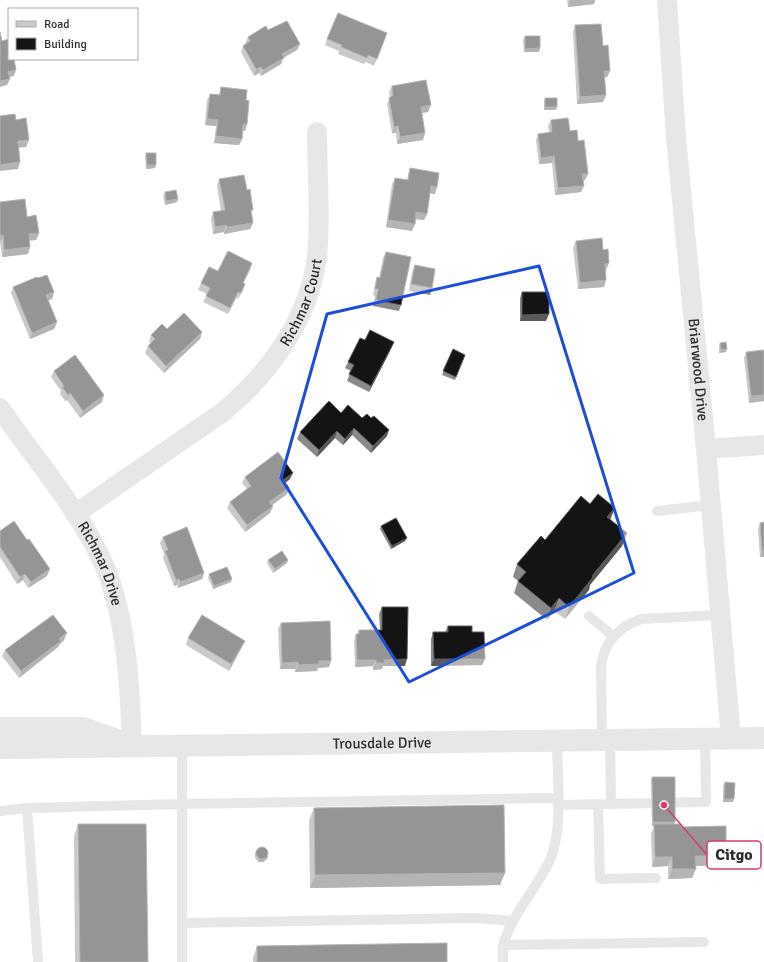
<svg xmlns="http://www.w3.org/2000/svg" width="764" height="962" viewBox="0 0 764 962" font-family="Signika,sans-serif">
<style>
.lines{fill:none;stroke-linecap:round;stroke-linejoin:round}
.service{stroke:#cacaca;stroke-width:10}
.minor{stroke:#cacaca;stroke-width:20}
.tertiary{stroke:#cacaca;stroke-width:22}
.wall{fill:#8a8a8a}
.shaded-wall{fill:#5a5a5a}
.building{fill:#141414;stroke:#5a5a5a}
.marked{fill:none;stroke:#1d4ed8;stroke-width:3;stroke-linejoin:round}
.labels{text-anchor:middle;stroke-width:4;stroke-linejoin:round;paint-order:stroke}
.street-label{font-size:15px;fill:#2d2d2d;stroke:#fff}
.leader{fill:none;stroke:#d53d68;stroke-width:1.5}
.callout-dot{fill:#d53d68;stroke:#fff;stroke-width:1.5}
.callout{fill:#fff;stroke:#d53d68;stroke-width:1.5}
.callout-label{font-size:16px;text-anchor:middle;font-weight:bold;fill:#2d2d2d}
</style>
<rect width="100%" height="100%" fill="#fff"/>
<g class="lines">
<path class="service" d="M 657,511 L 711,505
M 589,616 L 614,637
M 602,740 L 601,666 C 604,642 619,627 641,619 L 720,615
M 610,740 L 611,804
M 557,741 C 557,776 564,831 549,862 C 535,891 512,914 503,945 L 704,942
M 182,747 L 182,962
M 598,804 L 600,879 L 656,878
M 558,805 L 706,802 L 705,739
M 0,811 L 27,808
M 182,923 L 476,918 L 513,921
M 503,945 L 503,962
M 38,962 L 27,808 L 182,804 L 558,798"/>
<g class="minor">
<path id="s1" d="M 667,0 L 676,138 L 706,449 L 731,738"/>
<path id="s2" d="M 0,408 C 34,458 81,511 105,567 C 127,621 130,688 132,746"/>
<path d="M 706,449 L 764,445"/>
<path id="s3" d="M 75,514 L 223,412 C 270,373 309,319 317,257 C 321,216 317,174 317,132"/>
</g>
<g class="tertiary">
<path d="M 0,728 L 83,728 L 120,741"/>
<path id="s4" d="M 0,748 L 764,738"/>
</g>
</g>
<path class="wall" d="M 567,0 L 595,0 L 594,4 L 568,7 Z
M 575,25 L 603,46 L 610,71 L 607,77 L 604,78 L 606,95 L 603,102 L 577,104 L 573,32 Z
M 268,30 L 297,50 L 283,58 L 281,64 L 261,76 L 259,73 L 254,76 L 241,52 L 243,46 L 246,44 L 245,43 L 248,37 Z
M 387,33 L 374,66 L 366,62 L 364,64 L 338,54 L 339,51 L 325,45 L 327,39 Z
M 525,36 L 540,48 L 539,52 L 524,52 L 523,40 Z
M 392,86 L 428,112 L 422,113 L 423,140 L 397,144 L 396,133 L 392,133 L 387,104 L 390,97 L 389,92 Z
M 221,87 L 246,100 L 247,124 L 245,131 L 243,131 L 242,139 L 239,145 L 214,143 L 216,126 L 205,125 L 207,100 L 210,94 L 219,94 Z
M 545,98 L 556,110 L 544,110 L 544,102 Z
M 551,120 L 570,131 L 578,141 L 585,180 L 583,181 L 581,192 L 555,195 L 552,163 L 539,164 L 536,140 L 538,134 L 549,132 L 548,126 Z
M 146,153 L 155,168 L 146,169 L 145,157 Z
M 410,168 L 435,194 L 430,193 L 427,214 L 424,220 L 415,219 L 412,231 L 386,227 L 392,184 L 395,178 L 407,180 L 408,175 Z
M 219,179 L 251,215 L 253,223 L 250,229 L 224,234 L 224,232 L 213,234 L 211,219 L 213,212 L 221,211 L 217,186 Z
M 165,192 L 177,202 L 165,205 L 163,196 Z
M 0,202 L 27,217 L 39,233 L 36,240 L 30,240 L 28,254 L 2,257 L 0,242 Z
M 576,241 L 606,270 L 605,270 L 604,287 L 578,289 L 573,248 Z
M 386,252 L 401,305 L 399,311 L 373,306 L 375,296 L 373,295 L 375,284 L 377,277 L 379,278 L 383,258 Z
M 415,265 L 432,288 L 430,295 L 409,291 L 412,272 Z
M 250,270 L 243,283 L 245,284 L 243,290 L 238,299 L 236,298 L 228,314 L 203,302 L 207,294 L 198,290 L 201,283 L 218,271 Z
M 38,278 L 54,292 L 52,299 L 48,300 L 57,322 L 54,329 L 30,339 L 11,293 L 13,287 Z
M 522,292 L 546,321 L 520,321 L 520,298 Z
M 167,329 L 202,332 L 200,339 L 164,373 L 145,353 L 148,346 L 151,344 L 149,342 L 151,335 Z
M 365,340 L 394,342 L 391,349 L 369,392 L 347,381 L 351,371 L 345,368 L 348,362 Z
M 720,343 L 726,352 L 719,353 L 719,346 Z
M 453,349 L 465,355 L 455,380 L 442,375 Z
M 746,352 L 764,401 L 749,403 L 744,358 Z
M 54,371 L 102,402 L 80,418 L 67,400 L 65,401 L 60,394 L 61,391 L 51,377 Z
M 362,418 L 387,436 L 371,453 L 352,435 L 343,445 L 335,438 L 317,457 L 297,439 L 300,432 Z
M 245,477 L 290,479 L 285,483 L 289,488 L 287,494 L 272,505 L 273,506 L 270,513 L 245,532 L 227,508 L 230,502 L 247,489 L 242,483 Z
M 590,504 L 627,533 L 622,546 L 590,585 L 589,590 L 565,619 L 554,611 L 547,620 L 514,593 L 518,581 L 513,577 L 517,564 L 545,540 Z
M 760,523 L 764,557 L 760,557 L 758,529 Z
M 381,526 L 407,538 L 405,541 L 391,549 L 380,529 Z
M 0,531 L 47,576 L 28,588 L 23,580 L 17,584 L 0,557 Z
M 163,537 L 204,573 L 202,579 L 178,588 L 177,585 L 174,586 L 163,558 L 164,554 L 160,543 Z
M 268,560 L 288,560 L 287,563 L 273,573 L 267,563 Z
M 209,574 L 231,582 L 213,589 L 208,578 Z
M 382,607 L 405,666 L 383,666 L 382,669 L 373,670 L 373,666 L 355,667 L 354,641 L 356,634 L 357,634 L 359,630 L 380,630 L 379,614 Z
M 281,623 L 331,661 L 329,667 L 318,668 L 317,671 L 295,672 L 295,669 L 280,669 L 278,629 Z
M 448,626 L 472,632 L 485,659 L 482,665 L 431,666 L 431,639 L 433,632 L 445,632 Z
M 188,638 L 242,647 L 229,671 L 186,645 Z
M 64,640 L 60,644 L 58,647 L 19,678 L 2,656 L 5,650 Z
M 652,777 L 674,824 L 681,827 L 723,865 L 696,866 L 692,878 L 668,879 L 668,866 L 652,867 L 651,834 L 654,826 L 652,826 L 651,781 Z
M 725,782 L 733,802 L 723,802 L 723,786 Z
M 314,808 L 500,885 L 310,888 L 309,820 Z
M 78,824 L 148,962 L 75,962 L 74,837 Z
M 257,850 L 268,856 L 267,859 L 263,862 L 258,862 L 255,858 L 255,853 Z
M 257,946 L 447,962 L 253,962 L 253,958 Z"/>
<path class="shaded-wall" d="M 570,0 L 595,0 L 594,4 L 568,7 Z
M 300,44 L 297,50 L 283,58 L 281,64 L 261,76 L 263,70 L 282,54 Z
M 540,48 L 539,52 L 524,52 L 525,49 Z
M 261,67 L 259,73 L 254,76 L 256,69 Z
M 16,70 L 14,76 L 6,78 L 8,72 Z
M 604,71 L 610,71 L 607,77 L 602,78 Z
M 10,79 L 7,85 L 0,87 L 0,81 Z
M 606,95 L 603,102 L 577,104 L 580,97 Z
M 431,105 L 428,112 L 419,113 L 421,107 Z
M 545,107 L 557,107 L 556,110 L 544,110 Z
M 207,119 L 218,120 L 216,126 L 205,125 Z
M 243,124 L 247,124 L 245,131 L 241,131 Z
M 398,126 L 396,133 L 392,133 L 394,127 Z
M 425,133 L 423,140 L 397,144 L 400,137 Z
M 216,136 L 242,139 L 239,145 L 214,143 Z
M 29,140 L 26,147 L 15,148 L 18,141 Z
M 554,156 L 552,163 L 539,164 L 541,158 Z
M 20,162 L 18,169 L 0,171 L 0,165 Z
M 147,165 L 156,165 L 155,168 L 146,169 Z
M 582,174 L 588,174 L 585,180 L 580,181 Z
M 431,186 L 437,187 L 435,194 L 428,193 Z
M 584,186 L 581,192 L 555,195 L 558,188 Z
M 178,199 L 177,202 L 165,205 L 166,201 Z
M 416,212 L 427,214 L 424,220 L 414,219 Z
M 388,220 L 415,224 L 412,231 L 386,227 Z
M 253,223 L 250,229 L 224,234 L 227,227 Z
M 226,225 L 224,232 L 213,234 L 215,227 Z
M 39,233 L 36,240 L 27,241 L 29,234 Z
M 0,235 L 3,235 L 0,242 Z
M 30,247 L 28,254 L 2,257 L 4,250 Z
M 252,263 L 250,270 L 240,289 L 243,283 Z
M 609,263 L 606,270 L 602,270 L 605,264 Z
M 606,280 L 604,287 L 578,289 L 580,283 Z
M 245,284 L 243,290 L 238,299 L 241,293 Z
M 54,292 L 52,299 L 43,302 L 46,295 Z
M 238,292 L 236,298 L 228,314 L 230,308 Z
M 549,314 L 546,321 L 520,321 L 522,315 Z
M 57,322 L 54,329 L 30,339 L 32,333 Z
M 202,332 L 200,339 L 164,373 L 166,366 Z
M 394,342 L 391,349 L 369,392 L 371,386 Z
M 727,349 L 726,352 L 719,353 L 721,350 Z
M 70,393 L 67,400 L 65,401 L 68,395 Z
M 104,395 L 102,402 L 80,418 L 83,411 Z
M 764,395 L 764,401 L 749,403 L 751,396 Z
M 354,428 L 352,435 L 343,445 L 345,439 Z
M 389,430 L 387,436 L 371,453 L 373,446 Z
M 337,431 L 335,438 L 317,457 L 319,450 Z
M 293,473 L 290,479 L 281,486 L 283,480 Z
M 289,488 L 287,494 L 267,509 L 269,502 Z
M 273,506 L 270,513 L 245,532 L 247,525 Z
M 615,508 L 610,520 L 607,517 Z
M 627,533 L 622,546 L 590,585 L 589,590 L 565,619 L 569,607 L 592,576 Z
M 407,538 L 405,541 L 391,549 L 392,546 Z
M 762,551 L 764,551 L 764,557 L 760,557 Z
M 288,560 L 287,563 L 273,573 L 275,569 Z
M 50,569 L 47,576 L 28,588 L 31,582 Z
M 204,573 L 202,579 L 178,588 L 180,582 Z
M 25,574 L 23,580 L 17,584 L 20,577 Z
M 179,579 L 177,585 L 174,586 L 176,580 Z
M 232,579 L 231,582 L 213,589 L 214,586 Z
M 559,598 L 554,611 L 547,620 L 551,608 Z
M 67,633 L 64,640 L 60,644 L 58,647 L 19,678 L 21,671 Z
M 245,641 L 242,647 L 229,671 L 231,664 Z
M 407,659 L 405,666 L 383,666 L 382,669 L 373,670 L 376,663 L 384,660 Z
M 434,659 L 485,659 L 482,665 L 431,666 Z
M 357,660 L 376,660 L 373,666 L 355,667 Z
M 319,661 L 331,661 L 329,667 L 318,668 L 317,671 L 295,672 L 298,665 Z
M 298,662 L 295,669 L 280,669 L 282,663 Z
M 724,799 L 734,799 L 733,802 L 723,802 Z
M 653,822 L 675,822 L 674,825 L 652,826 Z
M 268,856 L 267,859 L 263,862 L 258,862 L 259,858 Z
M 695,856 L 726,856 L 723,865 L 692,866 Z
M 655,857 L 672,857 L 668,866 L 652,867 Z
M 672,869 L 696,869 L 692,878 L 668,879 Z
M 505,873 L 500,885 L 310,888 L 315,875 Z"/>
<path class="building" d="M 338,13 L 387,33 L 377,59 L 368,55 L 367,58 L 341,47 L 342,45 L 327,39 Z
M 287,21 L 300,44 L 282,54 L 284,58 L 263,70 L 261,67 L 256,69 L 243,46 L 250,41 L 248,37 L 266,26 L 268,30 Z
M 601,24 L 603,46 L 608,45 L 610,71 L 604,71 L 606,95 L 580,97 L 575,25 Z
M 0,32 L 2,41 L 9,39 L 9,59 L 14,59 L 16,70 L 8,72 L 10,79 L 0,81 Z
M 525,36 L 540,36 L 540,48 L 525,49 Z
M 426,80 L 431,105 L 421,107 L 425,133 L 400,137 L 398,126 L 394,127 L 389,98 L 393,95 L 392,86 Z
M 221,87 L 247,90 L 246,100 L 249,101 L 247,124 L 243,124 L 242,139 L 216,136 L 218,120 L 207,119 L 210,94 L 220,95 Z
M 545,98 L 557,98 L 557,107 L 545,107 Z
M 15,114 L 16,120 L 26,118 L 29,140 L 18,141 L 20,162 L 0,165 L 0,116 Z
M 568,118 L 570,131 L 577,130 L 578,141 L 584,140 L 588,174 L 582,174 L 584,186 L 558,188 L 554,156 L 541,158 L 538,134 L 552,132 L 551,120 Z
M 146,153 L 156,153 L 156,165 L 147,165 Z
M 410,168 L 439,173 L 437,187 L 431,186 L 427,214 L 416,212 L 415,224 L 388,220 L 395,178 L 408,180 Z
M 244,175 L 247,190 L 250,189 L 253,210 L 251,210 L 253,223 L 227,227 L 226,225 L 215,227 L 213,212 L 225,210 L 219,179 Z
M 176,190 L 178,199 L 166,201 L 165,192 Z
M 25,199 L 27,217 L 36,215 L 39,233 L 29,234 L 30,247 L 4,250 L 3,235 L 0,235 L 0,202 Z
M 602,238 L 603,250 L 608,249 L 609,263 L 605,264 L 606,280 L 580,283 L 576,241 Z
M 228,251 L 252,263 L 243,283 L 245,284 L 241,293 L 238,292 L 230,308 L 206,296 L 210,288 L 201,283 L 209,267 L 218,271 Z
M 386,252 L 411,257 L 401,305 L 376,300 L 378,289 L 375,289 L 377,277 L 380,278 Z
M 415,265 L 435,269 L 432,288 L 411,284 Z
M 47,275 L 54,292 L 46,295 L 57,322 L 32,333 L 13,287 L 37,277 L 38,278 Z
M 522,292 L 549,292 L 549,314 L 522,315 Z
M 184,313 L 202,332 L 166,366 L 148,346 L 155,339 L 151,335 L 162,324 L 167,329 Z
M 370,330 L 394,342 L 371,386 L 349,374 L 354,365 L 348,362 L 360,338 L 365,340 Z
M 726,342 L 727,349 L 721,350 L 720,343 Z
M 453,349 L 465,355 L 456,377 L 443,371 Z
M 764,350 L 764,395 L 751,396 L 746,352 Z
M 75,355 L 104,395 L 83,411 L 70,393 L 68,395 L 62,387 L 64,386 L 54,371 Z
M 329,401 L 341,413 L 348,405 L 362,418 L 367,414 L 371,418 L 374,416 L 389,430 L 373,446 L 354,428 L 345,439 L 337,431 L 319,450 L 300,432 Z
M 278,452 L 293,473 L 283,480 L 289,488 L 269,502 L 273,506 L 247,525 L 230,502 L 251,486 L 245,477 Z
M 598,494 L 615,508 L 607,517 L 627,533 L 592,576 L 593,577 L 569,607 L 559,598 L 551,608 L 518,581 L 526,572 L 517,564 L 541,536 L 545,540 L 581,496 L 590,504 Z
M 396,518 L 407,538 L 392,546 L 381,526 Z
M 14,521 L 27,540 L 29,539 L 50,569 L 31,582 L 25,574 L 20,577 L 0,547 L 0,531 Z
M 764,522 L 764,551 L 762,551 L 760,523 Z
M 187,527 L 204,573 L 180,582 L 179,579 L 176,580 L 165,551 L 168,550 L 163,537 Z
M 282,551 L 288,560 L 275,569 L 268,560 Z
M 227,567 L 232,579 L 214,586 L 209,574 Z
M 382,607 L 408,607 L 407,659 L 384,660 L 385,663 L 376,663 L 376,660 L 357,660 L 356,634 L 359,634 L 359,630 L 382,630 Z
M 53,615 L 67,633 L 59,639 L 61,641 L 21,671 L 5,650 Z
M 202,615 L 245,641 L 231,664 L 188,638 Z
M 330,621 L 331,661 L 319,661 L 319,664 L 298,665 L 298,662 L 282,663 L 281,623 Z
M 448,626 L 472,626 L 472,632 L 484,632 L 485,659 L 434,659 L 433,632 L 448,632 Z
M 652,777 L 675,777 L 675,822 L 653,822 Z
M 725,782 L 735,783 L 734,799 L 724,799 Z
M 504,805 L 505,873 L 315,875 L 314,808 Z
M 78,824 L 146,824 L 148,962 L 80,962 Z
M 654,824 L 681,824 L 681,827 L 726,826 L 726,856 L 695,856 L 696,869 L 672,869 L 672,857 L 655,857 Z
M256 853a6 6 0 1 1 12 0a6 6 0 1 1-12 0Z
M 447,943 L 447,962 L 257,962 L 257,946 Z"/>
<path d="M0 0H764V962H0ZM 539,266 L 634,573 L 409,682 L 281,478 L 327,314 Z" fill="#fff" fill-opacity=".55" fill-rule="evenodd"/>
<path class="marked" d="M 539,266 L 634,573 L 409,682 L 281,478 L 327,314 Z"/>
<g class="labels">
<g class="street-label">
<text dy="5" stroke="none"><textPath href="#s3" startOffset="317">Richmar Court</textPath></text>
<text dy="5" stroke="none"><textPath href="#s1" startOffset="371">Briarwood Drive</textPath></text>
<text dy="5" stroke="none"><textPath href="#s2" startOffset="186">Richmar Drive</textPath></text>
<text dy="5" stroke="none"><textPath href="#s4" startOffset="382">Trousdale Drive</textPath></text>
</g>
</g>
<path class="leader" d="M664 805L707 855"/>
<circle class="callout-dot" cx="664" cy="805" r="4"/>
<rect class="callout" x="707" y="841" width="54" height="28" rx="4"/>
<g class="callout-label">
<text x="734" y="860">Citgo</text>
</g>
<rect x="8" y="8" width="130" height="52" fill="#ffffff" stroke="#ababab"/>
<rect x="16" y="21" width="20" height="6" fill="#cacaca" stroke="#ababab"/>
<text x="44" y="28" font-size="12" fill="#2d2d2d">Road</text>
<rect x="16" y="38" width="20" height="12" fill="#141414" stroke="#ababab"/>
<text x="44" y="48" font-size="12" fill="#2d2d2d">Building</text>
</svg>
